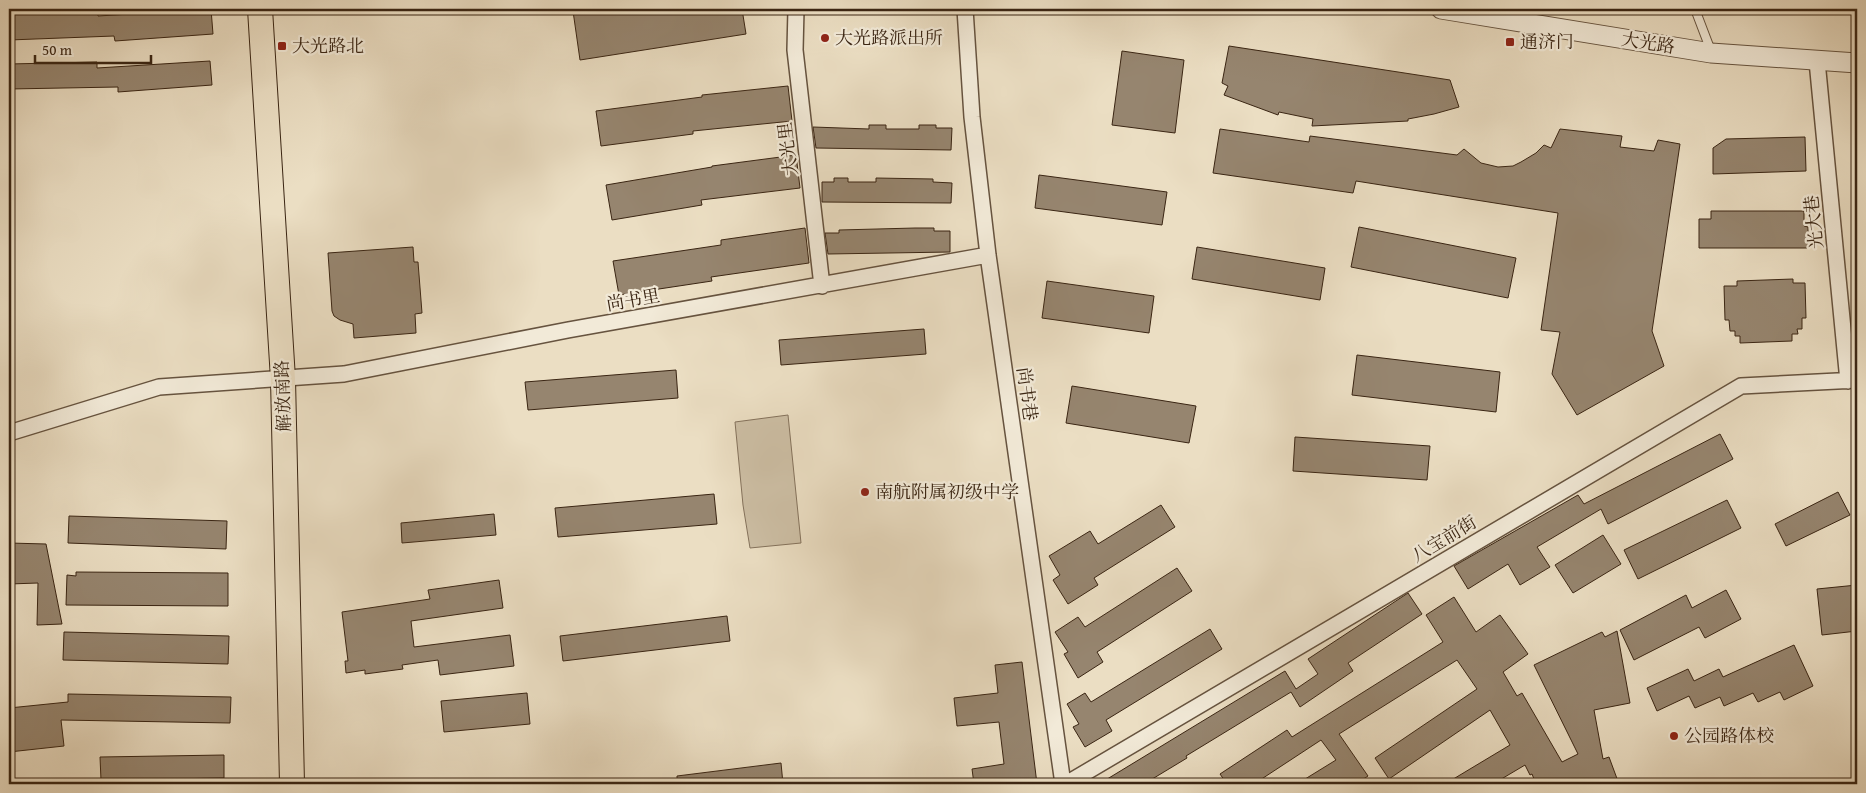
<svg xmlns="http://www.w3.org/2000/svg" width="1866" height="793" viewBox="0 0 1866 793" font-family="'Gentium Book Plus','Noto Serif SC',serif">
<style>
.green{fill:#cdbfa5;stroke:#84725c}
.building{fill:#96856f;stroke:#3a2513}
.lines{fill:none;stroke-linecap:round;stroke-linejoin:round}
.service-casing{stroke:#66533f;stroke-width:10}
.minor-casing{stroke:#66533f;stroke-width:18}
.tertiary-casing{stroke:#66533f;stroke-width:21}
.primary-casing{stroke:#3a2513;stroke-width:26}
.service{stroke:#f2ead8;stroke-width:8}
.minor{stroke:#f2ead8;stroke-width:15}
.tertiary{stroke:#f2ead8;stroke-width:19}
.primary{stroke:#ebdec3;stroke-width:24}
.poi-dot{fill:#8f2418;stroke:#f2ead8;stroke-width:2}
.labels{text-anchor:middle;stroke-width:4.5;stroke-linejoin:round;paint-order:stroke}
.poi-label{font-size:18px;fill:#3a2513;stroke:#f2ead8;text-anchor:start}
.street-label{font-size:18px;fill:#3a2513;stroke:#f2ead8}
</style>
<rect width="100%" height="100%" fill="#ebdec3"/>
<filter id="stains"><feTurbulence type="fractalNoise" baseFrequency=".004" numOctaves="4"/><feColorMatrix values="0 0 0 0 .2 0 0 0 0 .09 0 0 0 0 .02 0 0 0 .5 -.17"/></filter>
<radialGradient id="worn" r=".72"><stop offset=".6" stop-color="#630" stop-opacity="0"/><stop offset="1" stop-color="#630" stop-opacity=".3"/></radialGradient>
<path class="green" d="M 788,415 L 801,543 L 750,548 L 743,505 L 735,422 Z"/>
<path class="building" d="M 211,9 L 213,34 L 115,41 L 114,36 L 9,40 L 9,14 L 98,10 L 98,16 Z
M 590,9 L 742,9 L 746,34 L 580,60 L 573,11 Z
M 1229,46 L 1450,80 L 1459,107 L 1434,114 L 1408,119 L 1408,121 L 1312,126 L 1313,119 L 1279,112 L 1278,115 L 1224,95 L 1228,86 L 1222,83 Z
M 1122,51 L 1184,60 L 1175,133 L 1112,125 Z
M 210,61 L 212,85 L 118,92 L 118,87 L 9,89 L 9,64 L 97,62 L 97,68 Z
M 788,86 L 792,121 L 693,131 L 693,134 L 601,146 L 596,111 L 702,97 L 702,95 Z
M 869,125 L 886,125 L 886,129 L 919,129 L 919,125 L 936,125 L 936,128 L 952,128 L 951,150 L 816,148 L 813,127 L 869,129 Z
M 1220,129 L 1309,142 L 1310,136 L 1457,155 L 1464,149 L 1481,163 L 1498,167 L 1513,166 L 1521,162 L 1536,153 L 1544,145 L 1551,148 L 1560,129 L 1622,136 L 1620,147 L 1654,151 L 1658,140 L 1680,144 L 1652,331 L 1664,366 L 1577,415 L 1552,374 L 1560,332 L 1541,330 L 1558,213 L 1356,181 L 1353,193 L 1213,173 Z
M 1805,137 L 1806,171 L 1713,174 L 1713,148 L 1726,139 Z
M 796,155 L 800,188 L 701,200 L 702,205 L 612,220 L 606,185 L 712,167 L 712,166 Z
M 1039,175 L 1167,192 L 1162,225 L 1035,208 Z
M 834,178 L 848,178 L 848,182 L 876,182 L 876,178 L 933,179 L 933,182 L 952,183 L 951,203 L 822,202 L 822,182 L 834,182 Z
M 1711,211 L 1804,211 L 1804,226 L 1808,227 L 1808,248 L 1699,248 L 1699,219 L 1711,219 Z
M 1359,227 L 1516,258 L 1508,298 L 1351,267 Z
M 805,228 L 809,263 L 711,277 L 712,281 L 619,295 L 613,261 L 721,245 L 721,240 Z
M 915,228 L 934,228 L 934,231 L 950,231 L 950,252 L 828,254 L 825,233 L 839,233 L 839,230 Z
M 413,247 L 414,262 L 418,262 L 422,313 L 415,314 L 416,333 L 354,338 L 353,324 L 340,320 L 334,316 L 332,311 L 328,253 Z
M 1197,247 L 1325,268 L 1320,300 L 1192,279 Z
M 1793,279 L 1793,283 L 1805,283 L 1806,318 L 1802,318 L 1802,329 L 1797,329 L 1798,334 L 1792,334 L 1792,341 L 1740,343 L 1740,336 L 1735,336 L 1735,331 L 1730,331 L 1729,320 L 1725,320 L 1724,286 L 1737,286 L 1737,281 Z
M 1047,281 L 1154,296 L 1149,333 L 1042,318 Z
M 924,329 L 926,354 L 781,365 L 779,340 Z
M 1357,355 L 1500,372 L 1496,412 L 1352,395 Z
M 676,370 L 678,398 L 528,410 L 525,382 Z
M 1072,386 L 1196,406 L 1189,443 L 1066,423 Z
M 1720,434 L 1733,459 L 1608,524 L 1601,509 L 1537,547 L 1550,567 L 1520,585 L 1508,564 L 1468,589 L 1454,566 L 1578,495 L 1584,504 Z
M 1295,437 L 1430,446 L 1427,480 L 1293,471 Z
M 1838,492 L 1850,515 L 1786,546 L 1775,524 Z
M 714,494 L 717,524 L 558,537 L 555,508 Z
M 1727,500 L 1741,528 L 1638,579 L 1624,550 Z
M 1161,505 L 1175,527 L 1094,578 L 1098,585 L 1068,604 L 1053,580 L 1060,575 L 1049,556 L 1090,531 L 1098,544 Z
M 494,514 L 496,535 L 402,543 L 401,523 Z
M 69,516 L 227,521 L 226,549 L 68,543 Z
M 1603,535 L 1621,564 L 1573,593 L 1555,565 Z
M 9,543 L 46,544 L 62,624 L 37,625 L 38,583 L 9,584 Z
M 1177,568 L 1192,591 L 1097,652 L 1103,662 L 1078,678 L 1064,654 L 1068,652 L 1055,632 L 1078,617 L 1085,627 Z
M 76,572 L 228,573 L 228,606 L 66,605 L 67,575 L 76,576 Z
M 499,580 L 503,608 L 411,621 L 414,647 L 510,635 L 514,666 L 440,675 L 438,660 L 402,665 L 403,669 L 365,674 L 365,670 L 346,673 L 345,661 L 348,661 L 342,612 L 430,599 L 428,590 Z
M 1857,585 L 1857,631 L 1822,635 L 1817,589 Z
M 1726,590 L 1741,619 L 1705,638 L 1699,627 L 1634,660 L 1620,630 L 1686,595 L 1692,608 Z
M 1408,593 L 1422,614 L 1348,663 L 1353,671 L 1300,707 L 1291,692 L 1186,756 L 1187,758 L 1144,784 L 1099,784 L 1285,671 L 1296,689 L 1318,674 L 1308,659 Z
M 1454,597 L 1476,632 L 1500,615 L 1528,654 L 1503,672 L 1517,696 L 1522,693 L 1562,762 L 1578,754 L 1534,665 L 1602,632 L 1605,637 L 1617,631 L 1630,703 L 1594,710 L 1603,759 L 1609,757 L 1619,784 L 1536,784 L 1532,774 L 1530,775 L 1525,765 L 1493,784 L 1445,784 L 1510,745 L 1490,710 L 1389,779 L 1375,758 L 1477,689 L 1457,660 L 1339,734 L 1368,776 L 1356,784 L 1297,784 L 1336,760 L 1321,740 L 1254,784 L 1227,784 L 1220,774 L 1287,730 L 1292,737 L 1443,642 L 1426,615 Z
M 727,616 L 730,641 L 563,661 L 560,636 Z
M 1210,629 L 1222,649 L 1106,720 L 1112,731 L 1085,747 L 1073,727 L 1079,724 L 1067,704 L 1085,693 L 1091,702 Z
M 64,632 L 229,636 L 228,664 L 63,660 Z
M 1794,645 L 1813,686 L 1784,700 L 1780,692 L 1758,702 L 1753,693 L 1724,706 L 1720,697 L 1695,708 L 1689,696 L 1657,711 L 1647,688 L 1688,669 L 1694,681 L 1719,669 L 1723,677 Z
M 1022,662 L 1037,784 L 974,784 L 972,769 L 1004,764 L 999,722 L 957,726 L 954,698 L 998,693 L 995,665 Z
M 527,693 L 530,724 L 444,732 L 441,701 Z
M 68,694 L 231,697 L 230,723 L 61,720 L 64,746 L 9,752 L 9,708 L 68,702 Z
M 224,755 L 224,778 L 101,780 L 100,757 Z
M 781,763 L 783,784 L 677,784 L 677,776 Z"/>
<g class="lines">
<g class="service-casing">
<path id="service" d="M 1695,9 L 1711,51"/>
</g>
<g class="minor-casing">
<path id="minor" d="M 796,9 L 795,50 L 822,286
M 965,9 L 972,117 L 988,255 L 1063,784
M 1817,61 L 1848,381
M 9,433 L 159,387 L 344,374 L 568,330 L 988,255
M 1066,784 L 1741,386 L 1857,380"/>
</g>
<g class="tertiary-casing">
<path id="tertiary" d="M 1441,9 L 1711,53 L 1857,63"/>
</g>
<g class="primary-casing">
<path id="primary" d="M 260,9 L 283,379 L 292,784"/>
</g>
<use href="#service" class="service"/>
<use href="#minor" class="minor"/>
<use href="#tertiary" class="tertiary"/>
<use href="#primary" class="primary"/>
</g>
<g class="poi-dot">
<circle cx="825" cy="38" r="5"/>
<rect x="1505" y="37" width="10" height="10" rx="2.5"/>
<rect x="277" y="41" width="10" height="10" rx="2.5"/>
<circle cx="865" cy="492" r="5"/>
<circle cx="1674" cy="736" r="5"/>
</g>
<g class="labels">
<g class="poi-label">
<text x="835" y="44">大光路派出所</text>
<text x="1520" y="48">通济门</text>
<text x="292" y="52">大光路北</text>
<text x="875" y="498">南航附属初级中学</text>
<text x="1684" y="742">公园路体校</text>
</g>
<g class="street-label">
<text transform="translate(1648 43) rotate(9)" y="6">大光路</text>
<text transform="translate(788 149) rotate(-97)" y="6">大光里</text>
<text transform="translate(1814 222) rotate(-96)" y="6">光大巷</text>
<text transform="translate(633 300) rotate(-10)" y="6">尚书里</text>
<text transform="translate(1027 394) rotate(82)" y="6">尚书巷</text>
<text transform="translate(283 396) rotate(-92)" y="6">解放南路</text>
<text transform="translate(1444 539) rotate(-31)" y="6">八宝前街</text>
</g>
</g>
<rect width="1866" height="793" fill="none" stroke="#ebdec3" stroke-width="30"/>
<rect x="10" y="10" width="1846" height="773" fill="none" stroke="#3a2513" stroke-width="2.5"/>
<rect x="15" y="15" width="1836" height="763" fill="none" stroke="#3a2513"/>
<path d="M35 55v8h116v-8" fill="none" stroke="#3a2513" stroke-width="2.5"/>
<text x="42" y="55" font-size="15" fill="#3a2513" stroke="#f2ead8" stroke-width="4" paint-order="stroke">50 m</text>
<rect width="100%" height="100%" filter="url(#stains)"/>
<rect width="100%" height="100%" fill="url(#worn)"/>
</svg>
